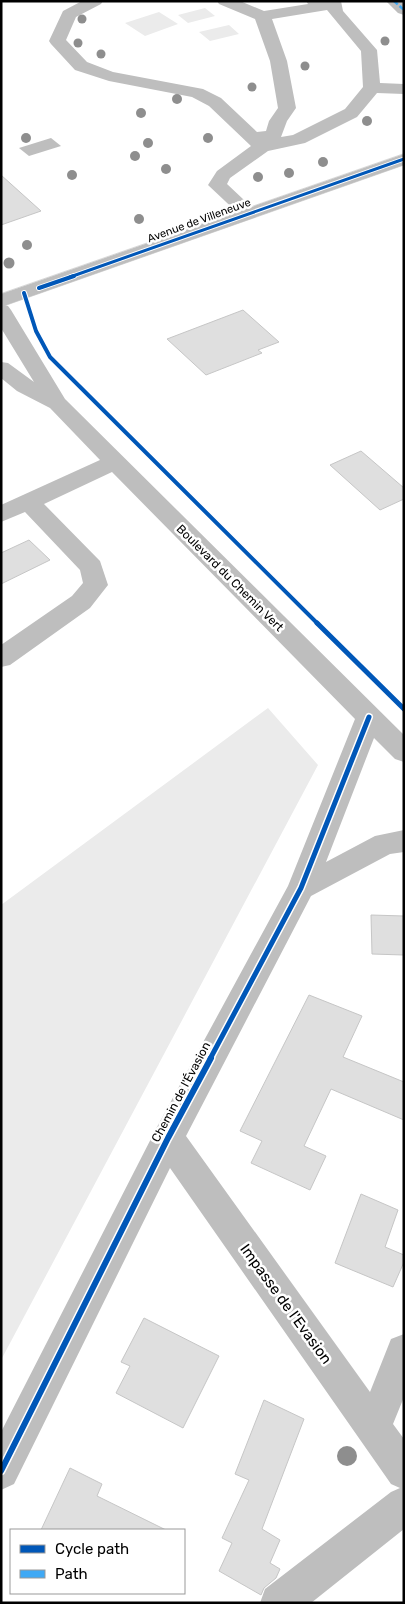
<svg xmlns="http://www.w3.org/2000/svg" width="405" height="1604" viewBox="0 0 405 1604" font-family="Rubik,sans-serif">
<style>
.green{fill:#ebebeb}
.water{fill:#bebebe}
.building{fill:#dfdfdf;stroke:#c6c6c6}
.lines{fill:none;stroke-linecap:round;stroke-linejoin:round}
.major-casing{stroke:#dbdbdb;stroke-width:1}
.minor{fill:#bebebe;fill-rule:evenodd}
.major{fill:#bebebe;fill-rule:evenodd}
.quiet{stroke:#3fa9f5;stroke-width:2.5;stroke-dasharray:5 2.5;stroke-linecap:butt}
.cycleway-far3-casing{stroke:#fff;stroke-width:5}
.cycleway-far2-casing{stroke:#fff;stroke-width:6}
.cycleway-far1-casing{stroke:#fff;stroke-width:8}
.cycleway-casing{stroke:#fff;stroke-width:9}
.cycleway-far3{stroke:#0057b8;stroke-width:3}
.cycleway-far2{stroke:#0057b8;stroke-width:4}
.cycleway-far1{stroke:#0057b8;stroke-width:5}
.cycleway{stroke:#0057b8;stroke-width:6}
.tree{fill:#8e8e8e}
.labels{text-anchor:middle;stroke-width:5;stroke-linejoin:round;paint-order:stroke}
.far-street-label{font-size:11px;fill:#000;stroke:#fff}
.street-label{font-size:12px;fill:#000;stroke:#fff}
.near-street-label{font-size:15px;fill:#000;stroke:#fff}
</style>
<rect width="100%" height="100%" fill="#fff"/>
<path class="green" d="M 205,8 L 215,16 L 188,23 L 178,15 Z
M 159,12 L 178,24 L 145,36 L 125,23 Z
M 229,25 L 239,34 L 210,41 L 199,32 Z
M 268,708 L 318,765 L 1,1360 L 1,905 Z"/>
<path class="water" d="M 51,138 L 61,146 L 29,156 L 19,148 Z"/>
<path class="building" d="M 1,175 L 41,211 L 1,225 Z
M 243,310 L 279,342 L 258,350 L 262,353 L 206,375 L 167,339 Z
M 361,451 L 404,488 L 404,499 L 380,510 L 330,465 Z
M 29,540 L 50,560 L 1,584 L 1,553 Z
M 371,915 L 404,916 L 404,955 L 372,954 Z
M 309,995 L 362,1016 L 343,1057 L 404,1082 L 404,1120 L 331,1089 L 304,1146 L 326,1156 L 310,1190 L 251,1163 L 262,1141 L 240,1131 Z
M 361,1194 L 398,1210 L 385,1247 L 404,1255 L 404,1262 L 393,1287 L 335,1263 Z
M 144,1318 L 219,1356 L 183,1428 L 116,1393 L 130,1366 L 121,1362 Z
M 264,1400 L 304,1419 L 262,1529 L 280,1540 L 270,1563 L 280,1569 L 276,1578 L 264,1588 L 261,1595 L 219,1571 L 232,1543 L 222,1538 L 249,1480 L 235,1474 Z
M 70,1468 L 102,1484 L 97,1496 L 166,1530 L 41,1530 Z"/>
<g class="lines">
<g class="major-casing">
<path id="major" d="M 404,154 L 404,165 L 1,307 L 1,294 Z"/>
</g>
<path class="minor" d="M 82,1 L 103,1 L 101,4 L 76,17 L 66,40 L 87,62 L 113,72 L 203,89 L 221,98 L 257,132 L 266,131 L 269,121 L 278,108 L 270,61 L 255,19 L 219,4 L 217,1 L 240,1 L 264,11 L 308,4 L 306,1 L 341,1 L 343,11 L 377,50 L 380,83 L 404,84 L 404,94 L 377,93 L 357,117 L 305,143 L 268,151 L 230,178 L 227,184 L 258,213 L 256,217 L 249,219 L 242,217 L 208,185 L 217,171 L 251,146 L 209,106 L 192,97 L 109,81 L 75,70 L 51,44 L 49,41 L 63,11 ZM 327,10 L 361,51 L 363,87 L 345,109 L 293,135 L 281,137 L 287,121 L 296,108 L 287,61 L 272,19 Z
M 386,1 L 404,1 L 404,15 L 398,13 Z
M 1,304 L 8,306 L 11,310 L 65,399 L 404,735 L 404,762 L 395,759 L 374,738 L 326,862 L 375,836 L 404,830 L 404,852 L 390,854 L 311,896 L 186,1136 L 370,1392 L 391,1339 L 404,1334 L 404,1397 L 393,1424 L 404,1439 L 404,1529 L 311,1603 L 260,1603 L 265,1589 L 391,1492 L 400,1488 L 391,1484 L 170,1168 L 14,1484 L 1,1490 L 1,1432 L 157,1127 L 288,886 L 355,719 L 112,472 L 44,504 L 100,561 L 108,585 L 90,608 L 10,665 L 1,667 L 1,645 L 72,596 L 83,583 L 80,570 L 25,512 L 1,522 L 1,505 L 100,460 L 50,408 L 17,391 L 1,378 L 1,362 L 8,363 L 34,382 L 1,328 Z"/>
<use href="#major" class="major"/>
<path class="quiet" d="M 394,1 L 404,10"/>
<g class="cycleway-far3-casing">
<path id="cycleway-far3" d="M 70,277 L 404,159"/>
</g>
<g class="cycleway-far2-casing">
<path id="cycleway-far2" d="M 39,288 L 74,276
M 24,293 L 36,331 L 50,357 L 318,624"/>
</g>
<g class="cycleway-far1-casing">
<path id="cycleway-far1" d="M 317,623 L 404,709
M 210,1059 L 301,888 L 369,717"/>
</g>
<g class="cycleway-casing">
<path id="cycleway" d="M 1,1471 L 168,1138 L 211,1058"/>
</g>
<use href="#cycleway-far3" class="cycleway-far3"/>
<use href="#cycleway-far2" class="cycleway-far2"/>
<use href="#cycleway-far1" class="cycleway-far1"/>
<use href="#cycleway" class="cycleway"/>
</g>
<g class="tree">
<circle cx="82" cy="19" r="4.5"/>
<circle cx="385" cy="41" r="4.5"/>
<circle cx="78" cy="43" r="4.5"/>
<circle cx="101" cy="54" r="4.5"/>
<circle cx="305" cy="66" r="4.5"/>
<circle cx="252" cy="87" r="4.5"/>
<circle cx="177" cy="99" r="5"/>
<circle cx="141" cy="113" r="5"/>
<circle cx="367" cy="121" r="5"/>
<circle cx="26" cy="138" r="5"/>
<circle cx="208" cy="138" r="5"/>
<circle cx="148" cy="143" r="5"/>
<circle cx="135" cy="156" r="5"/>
<circle cx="323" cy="162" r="5"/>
<circle cx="166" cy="169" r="5"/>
<circle cx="289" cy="173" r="5"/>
<circle cx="72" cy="175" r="5"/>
<circle cx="258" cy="177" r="5"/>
<circle cx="139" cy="219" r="5"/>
<circle cx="27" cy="245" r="5"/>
<circle cx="9" cy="263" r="5.5"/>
<circle cx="347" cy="1456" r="10"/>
</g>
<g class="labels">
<g class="far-street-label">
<text transform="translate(199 220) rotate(-20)" y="4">Avenue de Villeneuve</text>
</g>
<g class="street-label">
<text transform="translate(230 578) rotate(45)" y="4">Boulevard du Chemin Vert</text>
<text transform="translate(181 1092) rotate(-62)" y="4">Chemin de l'Évasion</text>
</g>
<g class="near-street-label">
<text transform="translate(286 1304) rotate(54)" y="5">Impasse de l'Evasion</text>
</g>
</g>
<rect width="405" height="1604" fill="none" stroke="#000000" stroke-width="5"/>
<rect x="10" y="1529" width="175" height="65" fill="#ffffff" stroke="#999999"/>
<rect x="20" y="1545" width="25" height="8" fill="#0057b8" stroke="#999999"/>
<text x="55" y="1554" font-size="15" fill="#000000">Cycle path</text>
<rect x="20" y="1570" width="25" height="8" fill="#3fa9f5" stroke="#999999"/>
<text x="55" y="1579" font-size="15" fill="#000000">Path</text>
</svg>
